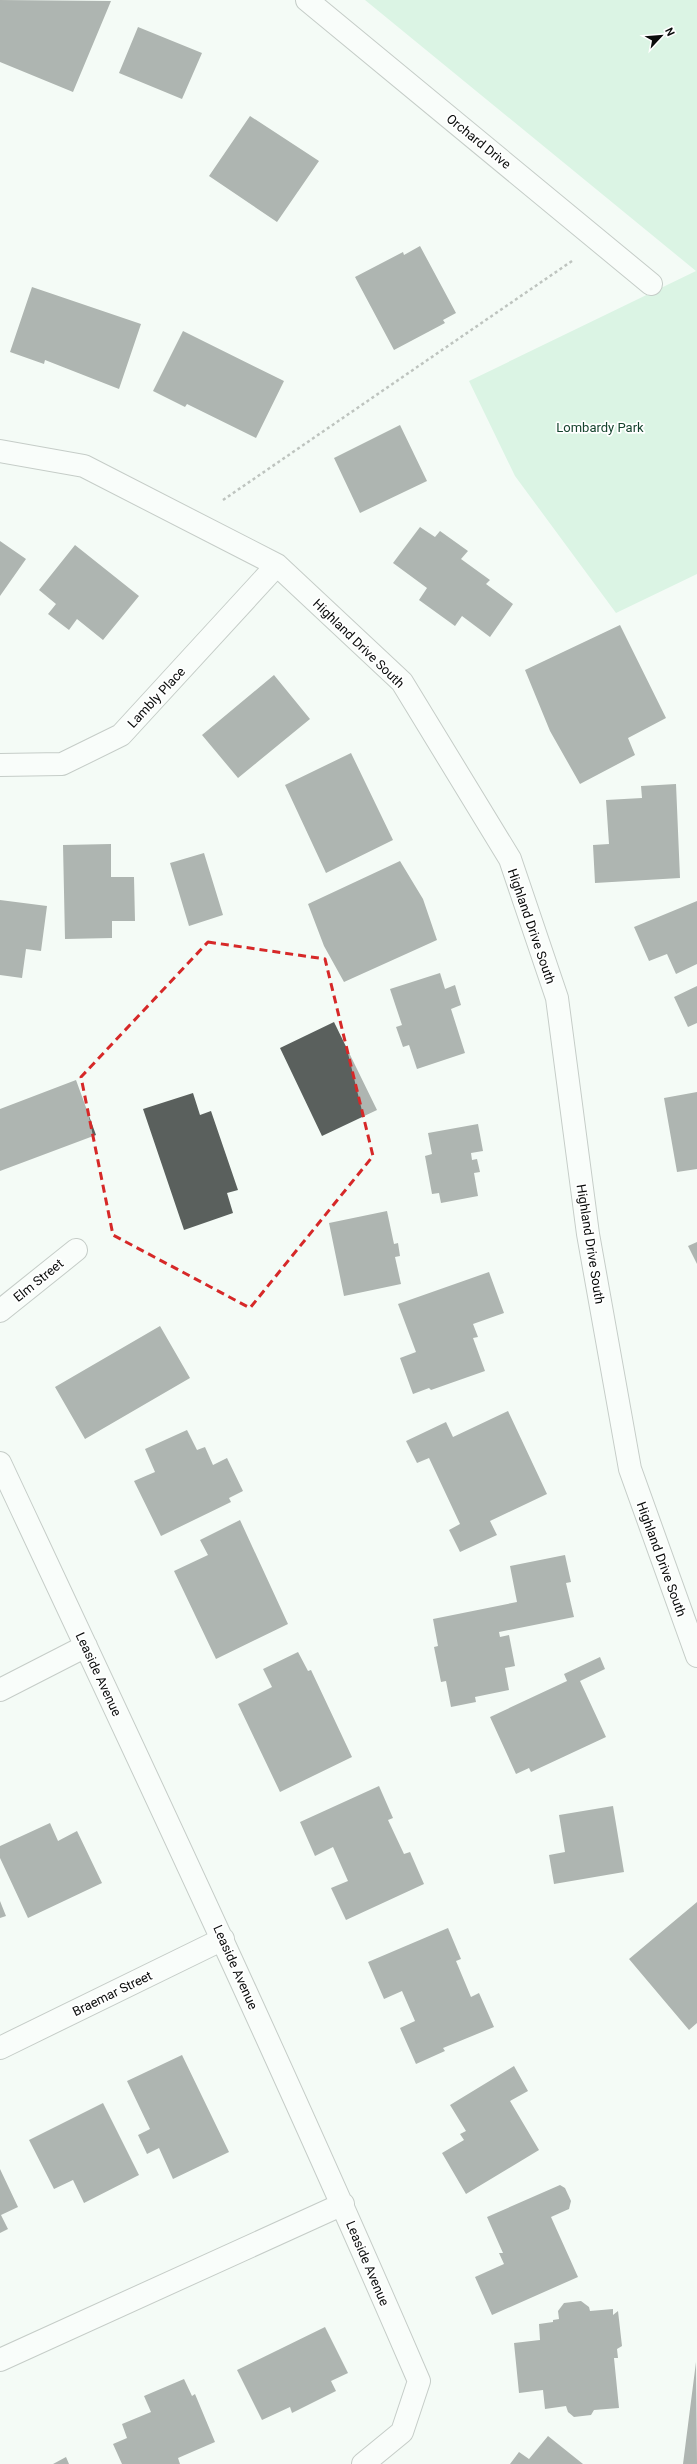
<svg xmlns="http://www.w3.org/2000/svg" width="697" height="2464" viewBox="0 0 697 2464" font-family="Roboto,sans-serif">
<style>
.park{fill:#bcebcf}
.building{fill:#5a605d}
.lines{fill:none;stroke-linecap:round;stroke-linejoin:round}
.minor-casing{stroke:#8d9490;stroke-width:24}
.path{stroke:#7c807d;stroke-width:2.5;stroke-dasharray:3 3;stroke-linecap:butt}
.minor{stroke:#fff;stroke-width:22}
.marked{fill:none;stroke:#d62828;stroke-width:3;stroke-dasharray:8 5;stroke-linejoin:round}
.labels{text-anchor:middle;stroke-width:3.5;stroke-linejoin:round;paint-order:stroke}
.street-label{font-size:13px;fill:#0a0c0b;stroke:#fff}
.park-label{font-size:13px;fill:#15432d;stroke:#fff}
</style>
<rect width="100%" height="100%" fill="#f4fbf6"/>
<path class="park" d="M 365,0 L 697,0 L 697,574 L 616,613 L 515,476 L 469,381 L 696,271 Z"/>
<path class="building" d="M 0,0 L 111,1 L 73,92 L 0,62 Z
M 138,27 L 202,53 L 182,99 L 119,73 Z
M 250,116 L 319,161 L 277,222 L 209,176 Z
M 420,246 L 456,313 L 443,320 L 445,323 L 394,350 L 355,277 L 403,252 L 404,255 Z
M 32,287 L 141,324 L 119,389 L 45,360 L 44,364 L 10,352 Z
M 183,331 L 284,381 L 256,438 L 187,404 L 185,407 L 153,391 Z
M 400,425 L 427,481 L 360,513 L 334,458 Z
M 420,527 L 435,537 L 440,531 L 468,551 L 461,559 L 490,580 L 486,584 L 513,604 L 490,637 L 462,616 L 455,626 L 419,600 L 427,588 L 393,563 Z
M 0,541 L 26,559 L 0,596 Z
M 75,545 L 139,596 L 103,640 L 77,619 L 69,630 L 48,614 L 56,604 L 39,590 Z
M 620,625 L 666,718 L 628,738 L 635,755 L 580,784 L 550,731 L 525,670 Z
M 274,675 L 310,719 L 238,778 L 202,735 Z
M 351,753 L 393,840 L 326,873 L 285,785 Z
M 676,784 L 680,878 L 595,883 L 593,845 L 609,844 L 606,800 L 642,798 L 641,786 Z
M 111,844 L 111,877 L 134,877 L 135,921 L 112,921 L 112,938 L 65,939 L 63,845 Z
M 204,853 L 223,915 L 189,926 L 170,863 Z
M 400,861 L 423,899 L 437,940 L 344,982 L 324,946 L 308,904 Z
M 0,900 L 47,906 L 41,951 L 26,949 L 22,978 L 0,975 Z
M 697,901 L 697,964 L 676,974 L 667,954 L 649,961 L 634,927 Z
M 440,973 L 445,989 L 455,985 L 461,1005 L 451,1009 L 465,1053 L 417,1069 L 409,1045 L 403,1047 L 396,1027 L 402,1025 L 390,989 Z
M 697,986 L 697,1023 L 688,1027 L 674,997 Z
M 334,1022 L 377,1110 L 322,1136 L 280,1048 Z
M 76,1080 L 96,1135 L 0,1171 L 0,1109 Z
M 697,1092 L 697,1169 L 677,1172 L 664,1098 Z
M 193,1093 L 200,1115 L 211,1111 L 238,1190 L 227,1193 L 233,1213 L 184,1230 L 143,1109 Z
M 478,1124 L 483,1151 L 471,1153 L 472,1160 L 477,1159 L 480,1172 L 474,1173 L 478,1196 L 441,1203 L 439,1193 L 432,1194 L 425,1156 L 432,1154 L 428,1133 Z
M 387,1211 L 394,1244 L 398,1243 L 400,1256 L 395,1257 L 401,1284 L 344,1296 L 329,1223 Z
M 697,1242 L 697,1264 L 688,1246 Z
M 489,1272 L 504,1313 L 473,1324 L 478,1337 L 473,1338 L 485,1371 L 431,1390 L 429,1388 L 413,1394 L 400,1358 L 416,1352 L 398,1304 Z
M 160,1326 L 190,1378 L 85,1439 L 55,1387 Z
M 508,1411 L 547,1494 L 490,1521 L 497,1535 L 460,1552 L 449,1530 L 460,1524 L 429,1458 L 417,1463 L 406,1441 L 446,1422 L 453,1437 Z
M 187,1430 L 197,1450 L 205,1447 L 213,1465 L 227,1458 L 243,1491 L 229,1498 L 231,1502 L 161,1536 L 134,1481 L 155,1472 L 145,1449 Z
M 240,1520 L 288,1624 L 216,1659 L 174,1571 L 208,1555 L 200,1540 Z
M 565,1555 L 571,1582 L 566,1583 L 574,1617 L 499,1632 L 500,1637 L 509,1635 L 515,1666 L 505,1668 L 509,1690 L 475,1697 L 476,1702 L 451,1707 L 446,1681 L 441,1682 L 434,1647 L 438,1646 L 433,1619 L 517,1602 L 510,1566 Z
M 298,1652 L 308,1671 L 311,1670 L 352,1757 L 280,1792 L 238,1704 L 272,1687 L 263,1669 Z
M 600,1657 L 605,1669 L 580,1681 L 606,1737 L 531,1772 L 529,1768 L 516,1774 L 490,1717 L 567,1681 L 564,1674 Z
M 379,1786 L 393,1818 L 388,1820 L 404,1854 L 410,1852 L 424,1884 L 346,1920 L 331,1888 L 348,1881 L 333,1847 L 315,1856 L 300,1822 Z
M 613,1806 L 624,1872 L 554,1884 L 549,1855 L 565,1852 L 559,1815 Z
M 50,1823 L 58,1841 L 77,1831 L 102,1883 L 28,1918 L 0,1858 L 0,1846 Z
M 0,1901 L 6,1916 L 0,1918 Z
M 697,1902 L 697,2023 L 689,2030 L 629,1959 Z
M 448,1928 L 461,1959 L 456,1961 L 471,1997 L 479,1993 L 494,2027 L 443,2048 L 445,2051 L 416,2064 L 400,2028 L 415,2021 L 402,1991 L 384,1999 L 368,1962 Z
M 182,2055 L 229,2152 L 173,2179 L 159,2148 L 147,2154 L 138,2135 L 150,2129 L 127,2081 Z
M 514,2066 L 528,2091 L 510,2101 L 539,2150 L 466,2194 L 442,2153 L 464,2140 L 460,2134 L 466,2131 L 450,2105 Z
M 103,2103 L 139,2175 L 84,2203 L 73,2180 L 54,2189 L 29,2140 Z
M 0,2169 L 18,2207 L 1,2215 L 8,2229 L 0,2233 Z
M 560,2185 L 565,2188 L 571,2201 L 569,2209 L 551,2217 L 578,2277 L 492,2315 L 475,2277 L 504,2264 L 499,2253 L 503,2253 L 487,2217 Z
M 581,2301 L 589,2307 L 590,2311 L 613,2309 L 613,2315 L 618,2311 L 622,2346 L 617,2349 L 618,2358 L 614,2358 L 619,2408 L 594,2410 L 591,2415 L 574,2417 L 568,2412 L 566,2406 L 545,2409 L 543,2390 L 519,2393 L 514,2343 L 540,2340 L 539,2324 L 553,2322 L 553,2320 L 559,2319 L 558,2311 L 564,2303 Z
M 325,2327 L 348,2373 L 331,2381 L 336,2391 L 292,2413 L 290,2407 L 262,2420 L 237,2370 Z
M 696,2362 L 697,2464 L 683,2464 Z
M 184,2379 L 192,2396 L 195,2394 L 215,2442 L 178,2458 L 180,2464 L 122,2464 L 113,2444 L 127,2438 L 122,2424 L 151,2412 L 144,2396 Z
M 548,2436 L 583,2464 L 510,2464 L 519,2452 L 529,2459 Z
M 66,2457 L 69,2464 L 53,2464 Z"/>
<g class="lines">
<g class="minor-casing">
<path id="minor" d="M 307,0 L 651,284
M 0,451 L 84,466 L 277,565 L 402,682 L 510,859 L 557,998 L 588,1234 L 630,1469 L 697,1656
M 0,765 L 62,764 L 121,735 L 277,565
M 0,1311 L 76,1250
M 0,1463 C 143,1768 286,2072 419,2381 L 402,2432 L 363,2464
M 0,1690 L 86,1646
M 0,2048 L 223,1939
M 0,2360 L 343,2204"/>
</g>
<path class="path" d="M 223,500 L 572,261"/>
<use href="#minor" class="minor"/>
</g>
<path d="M0 0H697V2464H0ZM 208,942 L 325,959 L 373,1156 L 250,1308 L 113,1235 L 81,1077 Z" fill="#f4fbf6" fill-opacity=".55" fill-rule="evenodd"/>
<path class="marked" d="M 208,942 L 325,959 L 373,1156 L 250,1308 L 113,1235 L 81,1077 Z"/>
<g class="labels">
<g class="street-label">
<text transform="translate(479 141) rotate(39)" y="5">Orchard Drive</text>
<text transform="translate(359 643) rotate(44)" y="5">Highland Drive South</text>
<text transform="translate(156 697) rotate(-47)" y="5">Lambly Place</text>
<text transform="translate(532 926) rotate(71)" y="5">Highland Drive South</text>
<text transform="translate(591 1244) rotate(81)" y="5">Highland Drive South</text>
<text transform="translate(38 1280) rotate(-39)" y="5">Elm Street</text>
<text transform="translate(662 1559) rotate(70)" y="5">Highland Drive South</text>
<text transform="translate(99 1674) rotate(65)" y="5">Leaside Avenue</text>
<text transform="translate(236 1967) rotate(66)" y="5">Leaside Avenue</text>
<text transform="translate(112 1993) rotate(-26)" y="5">Braemar Street</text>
<text transform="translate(368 2263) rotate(67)" y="5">Leaside Avenue</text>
</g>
<g class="park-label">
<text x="600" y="432">Lombardy Park</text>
</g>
</g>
<g transform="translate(661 36) rotate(64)" stroke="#ffffff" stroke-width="3" paint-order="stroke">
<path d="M0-3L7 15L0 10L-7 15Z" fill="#0a0c0b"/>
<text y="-6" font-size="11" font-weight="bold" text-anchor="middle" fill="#0a0c0b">N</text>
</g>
</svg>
